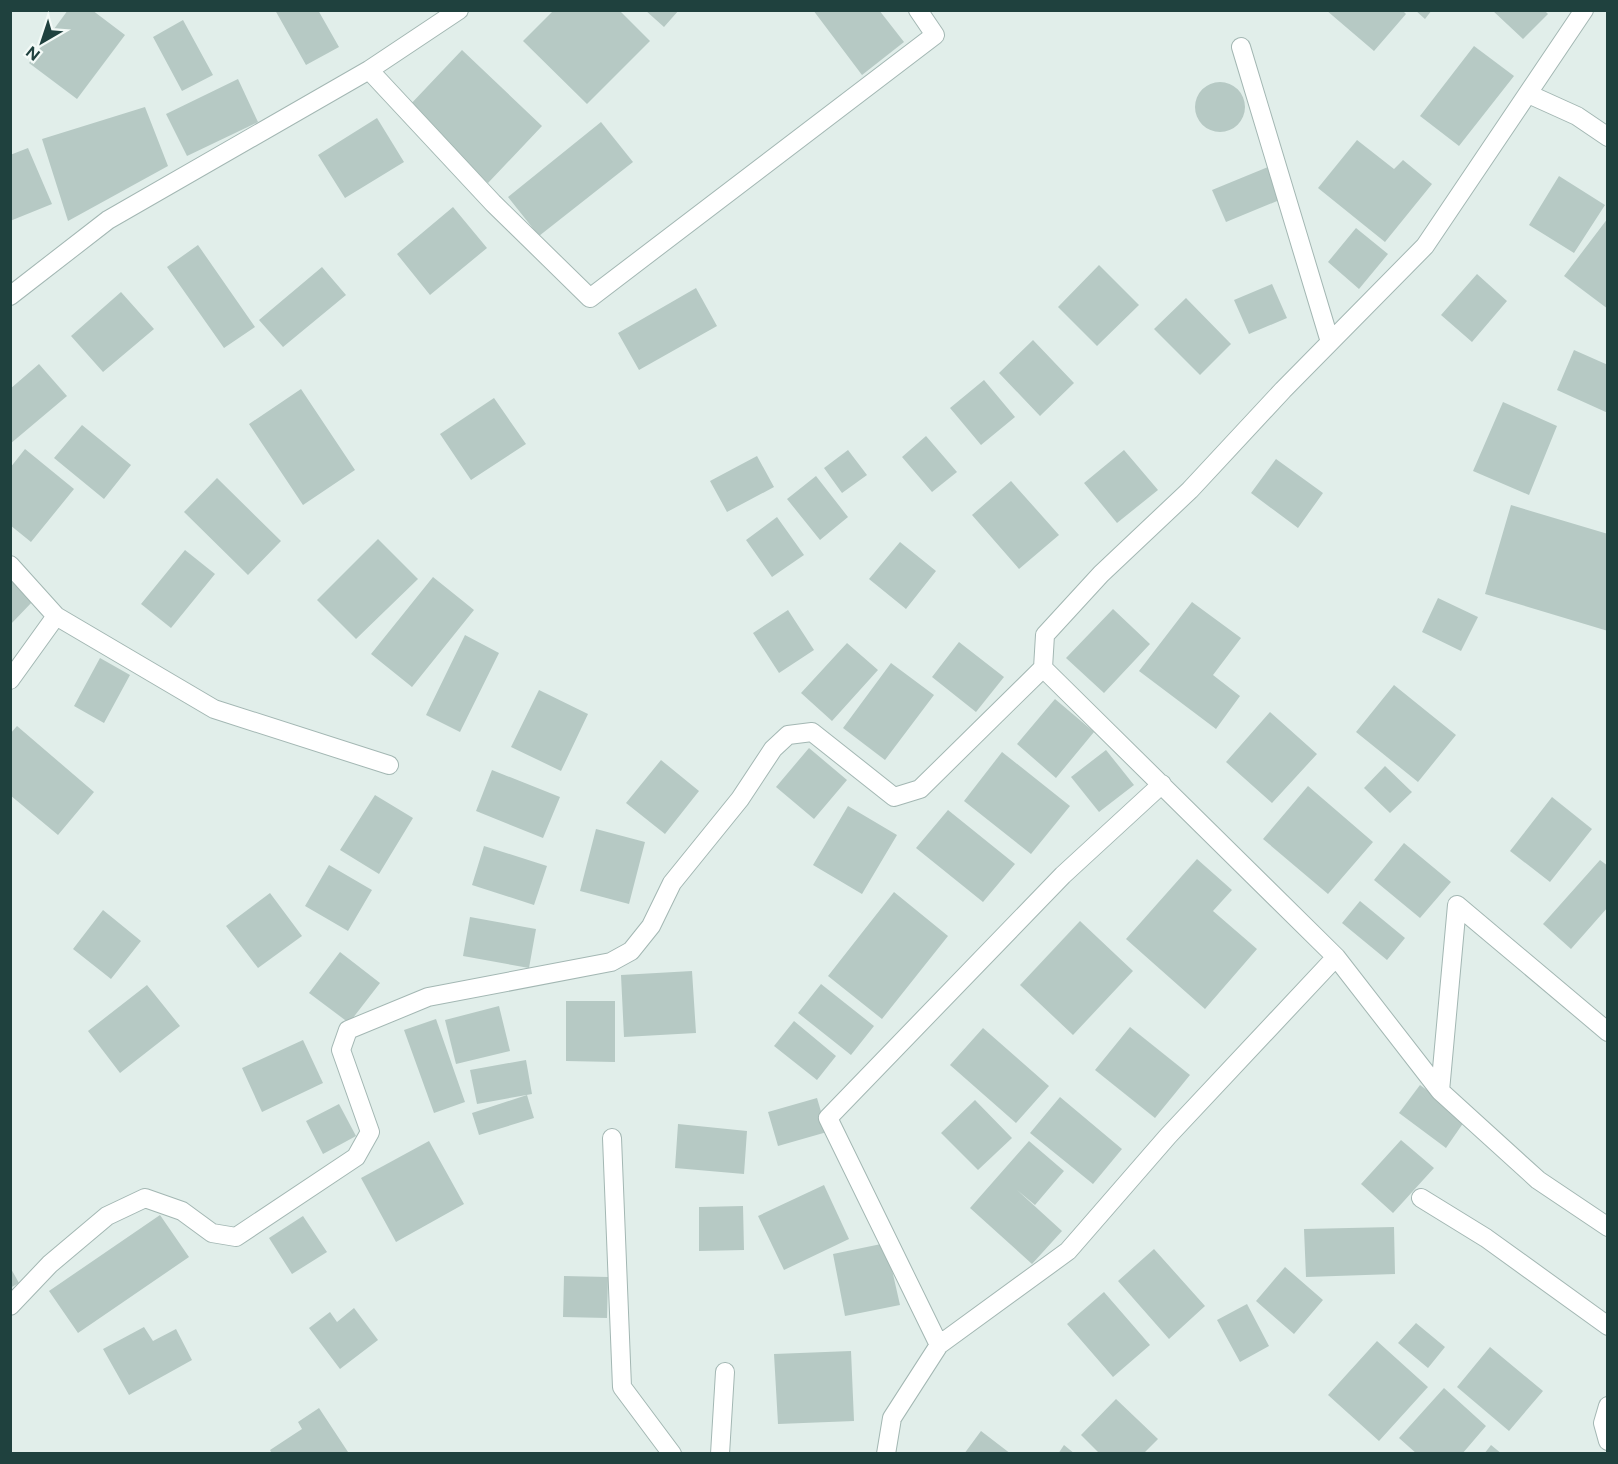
<svg xmlns="http://www.w3.org/2000/svg" width="1618" height="1464" viewBox="0 0 1618 1464" font-family="Figtree,sans-serif">
<style>
.building{fill:#b6c9c4}
.lines{fill:none;stroke-linecap:round;stroke-linejoin:round}
.minor-casing{stroke:#a3b7b3;stroke-width:20}
.minor{stroke:#fff;stroke-width:18}
</style>
<rect width="100%" height="100%" fill="#e1eeea"/>
<path class="building" d="M 68,10 L 92,10 L 125,35 L 77,99 L 29,63 Z
M 275,10 L 318,10 L 339,47 L 306,65 Z
M 554,10 L 619,10 L 650,41 L 587,104 L 523,41 Z
M 645,10 L 679,10 L 664,27 Z
M 813,10 L 879,10 L 904,42 L 862,75 Z
M 1326,10 L 1402,10 L 1406,14 L 1374,51 Z
M 1415,10 L 1432,10 L 1425,19 Z
M 1492,10 L 1544,10 L 1548,14 L 1523,39 Z
M 183,20 L 213,75 L 182,91 L 153,37 Z
M 1474,46 L 1514,76 L 1459,146 L 1420,116 Z
M 462,50 L 542,126 L 488,183 L 408,107 Z
M 238,79 L 258,122 L 187,156 L 166,114 Z
M1195 107a25 25 0 1 1 50 0a25 25 0 1 1-50 0Z
M 145,107 L 168,166 L 68,221 L 42,139 Z
M 377,118 L 404,162 L 345,198 L 318,155 Z
M 601,122 L 633,162 L 539,236 L 508,197 Z
M 1357,140 L 1394,169 L 1403,160 L 1432,184 L 1385,242 L 1318,188 Z
M 28,148 L 52,204 L 10,221 L 10,155 Z
M 1268,167 L 1282,199 L 1226,222 L 1212,190 Z
M 1559,176 L 1605,205 L 1574,253 L 1529,225 Z
M 453,207 L 487,248 L 430,295 L 397,254 Z
M 1608,218 L 1608,309 L 1564,276 Z
M 1356,228 L 1388,254 L 1359,289 L 1328,262 Z
M 198,245 L 255,327 L 224,348 L 167,267 Z
M 1099,265 L 1139,305 L 1097,346 L 1058,307 Z
M 322,267 L 346,295 L 283,347 L 259,320 Z
M 1477,274 L 1507,301 L 1472,342 L 1441,315 Z
M 1272,284 L 1287,318 L 1249,334 L 1234,300 Z
M 696,288 L 717,326 L 639,370 L 618,333 Z
M 121,292 L 154,329 L 103,372 L 71,336 Z
M 1186,298 L 1231,344 L 1200,375 L 1154,329 Z
M 1033,340 L 1074,383 L 1040,416 L 999,373 Z
M 1574,350 L 1608,365 L 1608,413 L 1557,390 Z
M 39,364 L 67,396 L 10,444 L 10,389 Z
M 984,380 L 1015,417 L 981,445 L 950,408 Z
M 301,389 L 355,470 L 303,505 L 249,424 Z
M 494,398 L 526,444 L 471,480 L 440,434 Z
M 1503,402 L 1557,426 L 1529,495 L 1473,471 Z
M 82,425 L 131,465 L 104,499 L 54,458 Z
M 926,436 L 957,472 L 932,492 L 902,457 Z
M 25,449 L 74,489 L 31,542 L 10,525 L 10,468 Z
M 848,450 L 867,475 L 842,493 L 824,468 Z
M 1124,450 L 1158,490 L 1117,523 L 1084,483 Z
M 757,456 L 774,487 L 727,512 L 710,481 Z
M 1276,459 L 1323,493 L 1298,528 L 1251,493 Z
M 816,476 L 848,517 L 820,540 L 787,499 Z
M 217,478 L 281,541 L 248,575 L 184,512 Z
M 1011,481 L 1059,535 L 1019,569 L 972,515 Z
M 1511,505 L 1608,534 L 1608,631 L 1485,594 Z
M 777,517 L 804,555 L 772,577 L 746,540 Z
M 378,539 L 418,579 L 356,639 L 317,600 Z
M 900,542 L 936,571 L 906,609 L 869,579 Z
M 185,550 L 215,574 L 171,628 L 141,604 Z
M 433,577 L 474,610 L 412,687 L 371,654 Z
M 10,578 L 34,600 L 10,625 Z
M 1438,598 L 1478,617 L 1461,651 L 1422,632 Z
M 1192,602 L 1241,638 L 1213,675 L 1240,696 L 1216,729 L 1139,671 Z
M 1113,609 L 1150,644 L 1104,693 L 1066,658 Z
M 788,610 L 814,650 L 779,673 L 753,633 Z
M 465,635 L 499,653 L 460,732 L 426,715 Z
M 959,642 L 1004,677 L 976,712 L 932,677 Z
M 847,643 L 878,670 L 832,721 L 801,693 Z
M 100,658 L 130,675 L 104,723 L 74,706 Z
M 891,663 L 934,695 L 885,760 L 843,728 Z
M 1394,685 L 1456,735 L 1418,782 L 1356,732 Z
M 539,690 L 588,714 L 561,771 L 511,747 Z
M 1055,699 L 1094,732 L 1056,778 L 1017,744 Z
M 1270,712 L 1317,754 L 1272,803 L 1226,762 Z
M 17,726 L 94,792 L 58,835 L 10,795 L 10,734 Z
M 809,748 L 847,780 L 814,819 L 776,787 Z
M 1106,750 L 1134,785 L 1099,812 L 1071,777 Z
M 1002,752 L 1070,806 L 1031,854 L 964,801 Z
M 661,760 L 699,791 L 665,834 L 626,803 Z
M 1385,766 L 1412,792 L 1390,813 L 1364,788 Z
M 492,770 L 560,797 L 543,838 L 476,811 Z
M 1308,786 L 1373,842 L 1328,894 L 1263,839 Z
M 375,795 L 413,818 L 379,874 L 340,850 Z
M 1552,797 L 1592,829 L 1550,882 L 1510,851 Z
M 848,806 L 897,835 L 862,894 L 813,865 Z
M 948,810 L 1015,864 L 983,902 L 916,848 Z
M 596,829 L 645,842 L 629,904 L 580,891 Z
M 1404,843 L 1451,882 L 1420,918 L 1374,880 Z
M 484,846 L 547,866 L 534,905 L 472,885 Z
M 1197,859 L 1232,890 L 1213,911 L 1257,949 L 1205,1009 L 1126,939 Z
M 1600,860 L 1608,866 L 1608,907 L 1571,949 L 1543,924 Z
M 329,865 L 372,890 L 348,931 L 305,906 Z
M 894,892 L 948,936 L 882,1019 L 828,976 Z
M 270,893 L 302,936 L 258,968 L 226,926 Z
M 1360,901 L 1405,938 L 1387,960 L 1342,923 Z
M 103,910 L 141,941 L 111,979 L 73,949 Z
M 470,917 L 536,929 L 529,968 L 463,956 Z
M 1080,921 L 1133,971 L 1073,1035 L 1020,985 Z
M 340,952 L 380,983 L 349,1023 L 309,993 Z
M 692,971 L 696,1033 L 624,1037 L 621,975 Z
M 821,984 L 874,1026 L 851,1055 L 798,1013 Z
M 147,985 L 180,1026 L 120,1073 L 88,1031 Z
M 566,1001 L 615,1001 L 615,1062 L 566,1061 Z
M 499,1006 L 510,1051 L 456,1064 L 445,1020 Z
M 436,1019 L 465,1102 L 434,1113 L 404,1030 Z
M 794,1021 L 836,1056 L 817,1080 L 774,1046 Z
M 1130,1027 L 1190,1075 L 1155,1118 L 1095,1070 Z
M 983,1028 L 1049,1086 L 1016,1123 L 950,1065 Z
M 303,1040 L 323,1083 L 262,1112 L 242,1068 Z
M 526,1060 L 532,1094 L 477,1104 L 470,1070 Z
M 1420,1085 L 1466,1119 L 1446,1148 L 1399,1113 Z
M 527,1095 L 534,1118 L 479,1135 L 472,1113 Z
M 1060,1097 L 1122,1149 L 1093,1184 L 1030,1133 Z
M 817,1098 L 827,1132 L 778,1146 L 768,1112 Z
M 975,1100 L 1012,1138 L 978,1170 L 941,1133 Z
M 339,1104 L 356,1136 L 323,1154 L 306,1121 Z
M 678,1124 L 747,1131 L 744,1174 L 675,1168 Z
M 1401,1140 L 1434,1168 L 1393,1213 L 1361,1184 Z
M 429,1141 L 464,1204 L 396,1242 L 361,1178 Z
M 1029,1141 L 1064,1171 L 1035,1205 L 1017,1190 L 1062,1231 L 1032,1264 L 970,1208 Z
M 824,1185 L 849,1239 L 784,1270 L 758,1216 Z
M 743,1206 L 744,1250 L 699,1251 L 699,1207 Z
M 160,1215 L 189,1257 L 78,1333 L 49,1291 Z
M 303,1216 L 327,1252 L 292,1274 L 269,1238 Z
M 1394,1227 L 1395,1274 L 1306,1277 L 1304,1229 Z
M 886,1243 L 900,1305 L 845,1316 L 833,1254 Z
M 1154,1249 L 1205,1306 L 1169,1339 L 1118,1281 Z
M 10,1267 L 19,1283 L 10,1288 Z
M 1285,1267 L 1323,1300 L 1294,1334 L 1256,1301 Z
M 564,1276 L 608,1277 L 607,1318 L 563,1317 Z
M 1104,1292 L 1150,1345 L 1113,1377 L 1067,1324 Z
M 1247,1304 L 1269,1346 L 1240,1362 L 1217,1320 Z
M 354,1308 L 378,1340 L 340,1369 L 309,1328 L 330,1312 L 337,1322 Z
M 1416,1323 L 1445,1347 L 1428,1368 L 1398,1343 Z
M 144,1327 L 153,1341 L 176,1329 L 192,1360 L 129,1395 L 103,1349 Z
M 1377,1341 L 1428,1387 L 1379,1441 L 1328,1395 Z
M 1490,1347 L 1543,1391 L 1509,1431 L 1457,1387 Z
M 851,1351 L 854,1421 L 778,1424 L 774,1354 Z
M 1444,1388 L 1486,1426 L 1462,1454 L 1417,1454 L 1399,1438 Z
M 1116,1399 L 1158,1439 L 1143,1454 L 1100,1454 L 1081,1435 Z
M 319,1408 L 348,1452 L 272,1454 L 270,1450 L 302,1429 L 298,1422 Z
M 981,1431 L 1011,1454 L 964,1454 Z
M 1064,1445 L 1075,1454 L 1058,1454 Z
M 1491,1445 L 1502,1454 L 1484,1454 Z"/>
<g class="lines">
<g class="minor-casing">
<path id="minor" d="M 1584,10 L 1425,246 L 1283,390 L 1190,490 L 1101,574 L 1045,635 L 1043,668 L 1336,957 L 1440,1091 L 1538,1180 L 1608,1227
M 1241,47 L 1330,342
M 369,70 L 493,203 L 590,298 L 935,35 L 918,10
M 1535,97 L 1577,116 L 1608,137
M 10,296 L 108,220 L 369,70 L 459,10
M 10,565 L 56,616 L 10,680
M 56,616 L 214,709 L 389,765
M 1162,784 L 1063,875 L 828,1118 L 939,1345 L 1068,1251 L 1168,1136 L 1336,957
M 1440,1091 L 1457,905 L 1608,1032
M 612,1138 L 622,1387 L 672,1454
M 1421,1198 L 1486,1238 L 1608,1326
M 10,1306 L 50,1264 L 107,1216 L 145,1198 L 182,1211 L 212,1233 L 236,1237 L 356,1157 L 370,1132 L 341,1050 L 348,1030 L 428,997 L 611,962 L 631,951 L 651,926 L 672,883 L 740,799 L 773,749 L 788,735 L 812,732 L 894,797 L 920,789 L 1043,668
M 1608,1406 L 1603,1423 L 1608,1441
M 720,1454 L 725,1372
M 886,1454 L 892,1418 L 939,1345"/>
</g>
<use href="#minor" class="minor"/>
</g>
<rect width="1618" height="1464" fill="none" stroke="#1f413e" stroke-width="24"/>
<g transform="translate(42 42) rotate(219)" stroke="#f3faf7" stroke-width="4.5" paint-order="stroke">
<path d="M0-4.5L10 22L0 15L-10 22Z" fill="#1f413e"/>
<text y="-9" font-size="16" font-weight="bold" text-anchor="middle" fill="#1f413e">N</text>
</g>
</svg>
